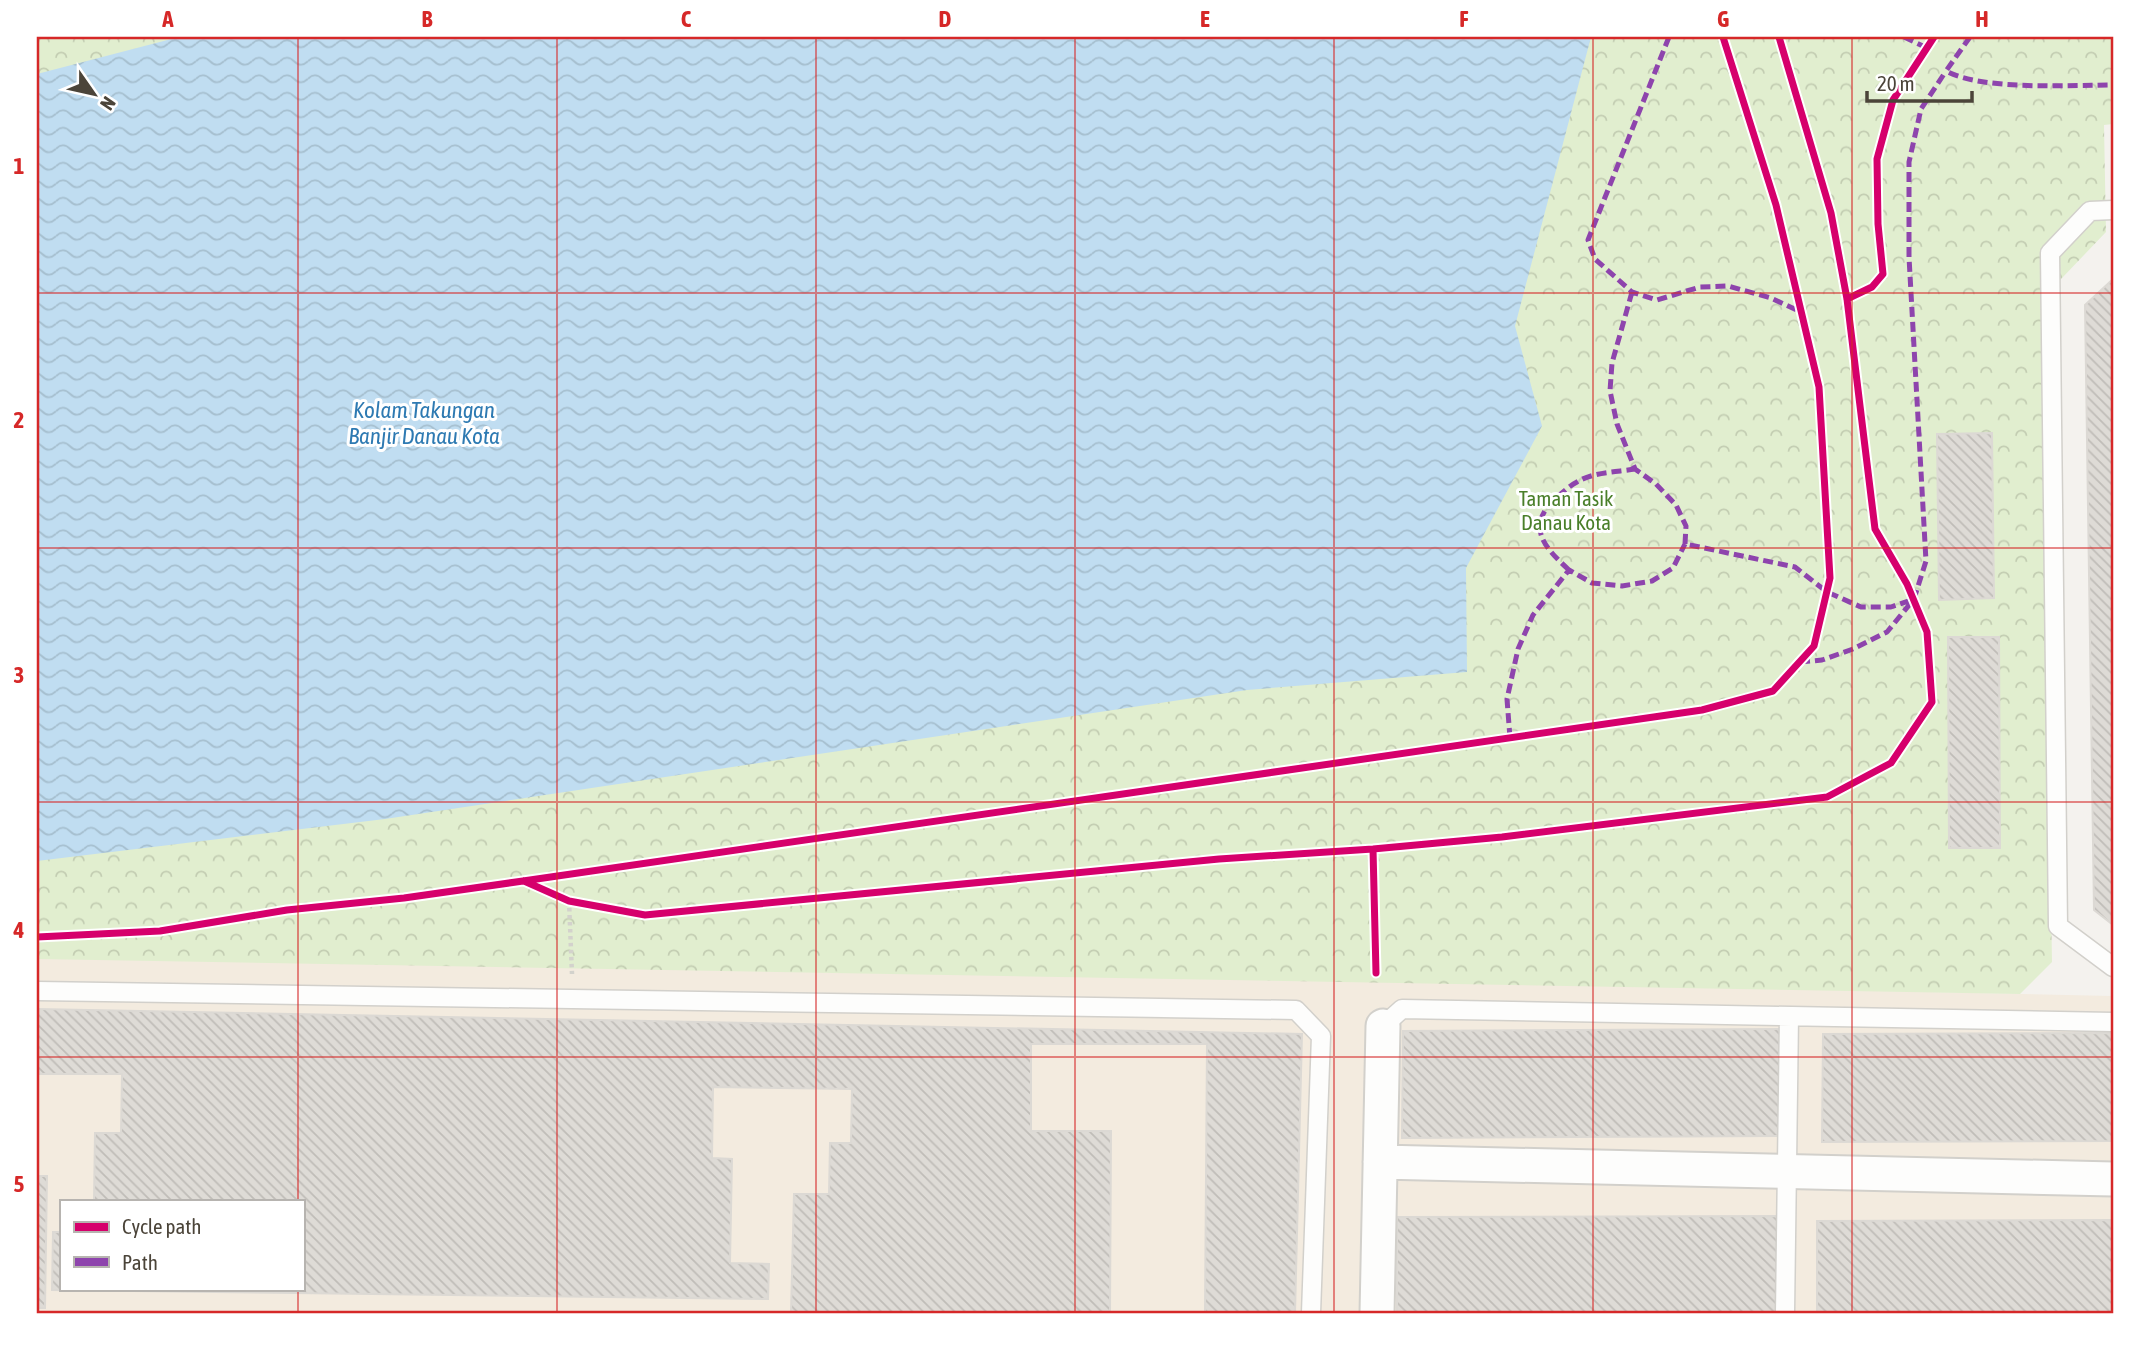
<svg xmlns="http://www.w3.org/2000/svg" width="2150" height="1350" viewBox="0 0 2150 1350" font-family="'Asap Condensed',sans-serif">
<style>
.commercial{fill:#f3ebdf;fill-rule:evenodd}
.forest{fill:url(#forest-crowns)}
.water{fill:url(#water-waves)}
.building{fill:url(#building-back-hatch);stroke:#dcd9d4;stroke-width:2;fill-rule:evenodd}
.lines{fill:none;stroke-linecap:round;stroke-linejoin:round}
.lane-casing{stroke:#d2d0cb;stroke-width:21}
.street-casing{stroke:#d2d0cb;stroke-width:37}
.path{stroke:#d3d2cc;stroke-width:4.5;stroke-dasharray:3.5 3.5;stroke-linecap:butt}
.lane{stroke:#fdfdfc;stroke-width:18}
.street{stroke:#fdfdfc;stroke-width:33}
.quiet{stroke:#8e44ad;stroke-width:5;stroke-dasharray:10 5;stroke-linecap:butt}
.cycleway-casing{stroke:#fff;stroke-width:11}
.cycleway{stroke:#d6006c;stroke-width:7}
.grid{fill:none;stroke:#d62828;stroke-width:2;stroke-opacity:0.55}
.labels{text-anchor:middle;stroke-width:6;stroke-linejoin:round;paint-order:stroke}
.park-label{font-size:21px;fill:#4a7f2a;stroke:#fff}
.water-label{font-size:23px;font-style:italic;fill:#2e7ab2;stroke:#fff}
.neatline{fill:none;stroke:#d62828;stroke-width:2.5}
.grid-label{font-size:23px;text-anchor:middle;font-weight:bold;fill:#d62828}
</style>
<defs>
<pattern id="forest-crowns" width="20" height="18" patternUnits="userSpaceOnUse" patternTransform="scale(1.75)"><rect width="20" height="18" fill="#e1eecf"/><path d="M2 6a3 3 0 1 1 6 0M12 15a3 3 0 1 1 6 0" fill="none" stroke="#c3cdb2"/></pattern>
<pattern id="water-waves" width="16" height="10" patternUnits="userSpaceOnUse" patternTransform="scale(1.75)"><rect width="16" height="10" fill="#c0ddf1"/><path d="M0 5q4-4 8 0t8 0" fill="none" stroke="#a6bfcf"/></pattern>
<pattern id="building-back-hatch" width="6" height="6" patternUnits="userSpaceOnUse" patternTransform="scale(1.75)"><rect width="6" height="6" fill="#dedbd6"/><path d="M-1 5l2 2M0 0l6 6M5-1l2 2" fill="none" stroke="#c0bdb8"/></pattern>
</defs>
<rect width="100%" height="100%" fill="#f4f2ee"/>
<path class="commercial" d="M 37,951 L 2113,996 L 2113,1313 L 37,1313 ZM 61,1201 L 303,1201 L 303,1289 L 61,1289 Z"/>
<path class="forest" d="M 37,37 L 2113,37 L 2113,124 L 2104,125 L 2106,232 L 2041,300 L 2052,962 L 2020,994 L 37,959 Z"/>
<path class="water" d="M 179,37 L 1591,37 L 1515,326 L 1542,426 L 1466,568 L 1467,672 L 1247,690 L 385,819 L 37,861 L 37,74 Z"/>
<path class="building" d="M 2113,279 L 2113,925 L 2094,910 L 2085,305 Z
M 1992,433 L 1994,598 L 1939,600 L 1937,434 Z
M 1948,637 L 1999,637 L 2000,848 L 1949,848 Z
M 37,1009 L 1302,1034 L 1295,1313 L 37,1313 ZM 61,1201 L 303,1201 L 303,1289 L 61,1289 Z
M 1783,1029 L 1783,1136 L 1402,1138 L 1403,1031 Z
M 2113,1033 L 2113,1141 L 1822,1142 L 1823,1034 Z
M 1031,1044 L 1207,1044 L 1205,1313 L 1110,1313 L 1111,1131 L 1031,1131 Z
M 37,1074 L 122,1074 L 121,1133 L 95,1133 L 94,1201 L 61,1201 L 61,1232 L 53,1232 L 52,1290 L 768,1299 L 769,1264 L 730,1263 L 732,1159 L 712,1158 L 713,1087 L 852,1089 L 851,1143 L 830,1143 L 829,1194 L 794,1194 L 791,1313 L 37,1313 L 37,1308 L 45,1308 L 47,1176 L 37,1176 Z
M 1778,1216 L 1778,1313 L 1397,1313 L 1397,1217 Z
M 2113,1220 L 2113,1313 L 1817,1313 L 1817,1221 Z"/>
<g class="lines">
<g class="lane-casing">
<path id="lane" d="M 2113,210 L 2090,211 L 2050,253 L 2058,926 L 2113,967
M 37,991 L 1296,1010 L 1321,1036 L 1311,1313
M 1383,1026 L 1402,1009 L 2113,1022
M 1785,1313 L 1789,1016"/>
</g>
<g class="street-casing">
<path id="street" d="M 1380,1162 L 2113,1179
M 1377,1313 L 1383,1026"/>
</g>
<path class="path" d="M 569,901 L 572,974"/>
<use href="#lane" class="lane"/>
<use href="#street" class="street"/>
<path class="quiet" d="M 1669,37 L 1588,240 L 1595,259 L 1632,292 L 1657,300 L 1700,287 L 1728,286 L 1771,298 L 1801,312
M 1904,37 L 1927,48
M 1970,37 L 1946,71 C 1983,91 2070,85 2113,85
M 1632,292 L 1612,363 L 1610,391 L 1617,424 L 1635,469 L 1656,484 L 1676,505 L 1686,526 L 1685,544 L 1795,567 L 1827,592 L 1861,607 L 1891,607 L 1914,599
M 1569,570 C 1545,548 1525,527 1555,499 C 1562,493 1569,486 1577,482 C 1593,472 1617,472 1635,469
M 1800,662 L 1822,660 L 1853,649 L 1887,632 L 1914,599 L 1926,561 L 1909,257 L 1909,162 L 1921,109 L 1946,71
M 1510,738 L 1507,699 L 1518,649 L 1533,615 L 1569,570 L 1592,583 L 1622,586 L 1652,581 L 1673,568 L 1685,544"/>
<g class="cycleway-casing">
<path id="cycleway" d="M 1847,299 L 1872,287 L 1883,274 L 1878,224 L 1877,159 L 1893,100 L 1934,37
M 1373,849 L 1376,973
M 524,881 L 569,901 L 645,915 L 1219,859 L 1373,849 L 1502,837 L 1827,797 L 1891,763 L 1932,702 L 1927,632 L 1907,584 L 1875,529 L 1847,299 L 1831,213 L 1779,37
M 37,937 L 160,931 L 287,910 L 404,898 L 523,881 L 1702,710 L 1773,691 L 1814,646 L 1830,578 L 1819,387 L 1776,205 L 1723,37"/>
</g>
<use href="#cycleway" class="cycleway"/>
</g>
<path class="grid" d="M 298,37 L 298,1201M 557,37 L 557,1313M 816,37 L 816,1313M 1075,37 L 1075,1313M 1334,37 L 1334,1313M 1593,37 L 1593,1313M 1852,37 L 1852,1313M 37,293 L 2113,293M 37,548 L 2113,548M 37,802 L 2113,802M 37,1057 L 2113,1057M 298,1289 L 298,1313"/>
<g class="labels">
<g class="park-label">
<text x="1566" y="506">Taman Tasik<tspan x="1566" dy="24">Danau Kota</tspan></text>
</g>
<g class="water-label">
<text x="424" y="418">Kolam Takungan<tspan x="424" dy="26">Banjir Danau Kota</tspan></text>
</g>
</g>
<rect width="2150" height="1350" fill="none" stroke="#ffffff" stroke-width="77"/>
<rect x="60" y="1200" width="245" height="91" fill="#ffffff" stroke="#b7b4b0" stroke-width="2"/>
<rect x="74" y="1222" width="35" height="10" fill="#d6006c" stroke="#b7b4b0" stroke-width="2"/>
<text x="122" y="1234" font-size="21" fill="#4b4439">Cycle path</text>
<rect x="74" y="1257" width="35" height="10" fill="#8e44ad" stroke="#b7b4b0" stroke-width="2"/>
<text x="122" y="1270" font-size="21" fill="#4b4439">Path</text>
<g transform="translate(94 94) rotate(124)" stroke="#ffffff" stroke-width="5" paint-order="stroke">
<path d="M0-5L12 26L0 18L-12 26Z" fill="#4b4439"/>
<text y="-10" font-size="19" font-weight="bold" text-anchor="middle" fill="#4b4439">N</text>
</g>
<path d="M1867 91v10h105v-10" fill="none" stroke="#4b4439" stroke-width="3.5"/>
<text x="1877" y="91" font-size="21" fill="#4b4439" stroke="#ffffff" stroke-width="5" paint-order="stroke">20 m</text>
<rect x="38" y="38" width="2074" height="1274" class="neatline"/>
<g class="grid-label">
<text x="168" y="27">A</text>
<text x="427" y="27">B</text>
<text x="686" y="27">C</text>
<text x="945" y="27">D</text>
<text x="1205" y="27">E</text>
<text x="1464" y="27">F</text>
<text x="1723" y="27">G</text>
<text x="1982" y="27">H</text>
<text x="19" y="174">1</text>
<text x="19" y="428">2</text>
<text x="19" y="683">3</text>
<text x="19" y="938">4</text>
<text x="19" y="1192">5</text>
</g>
</svg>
